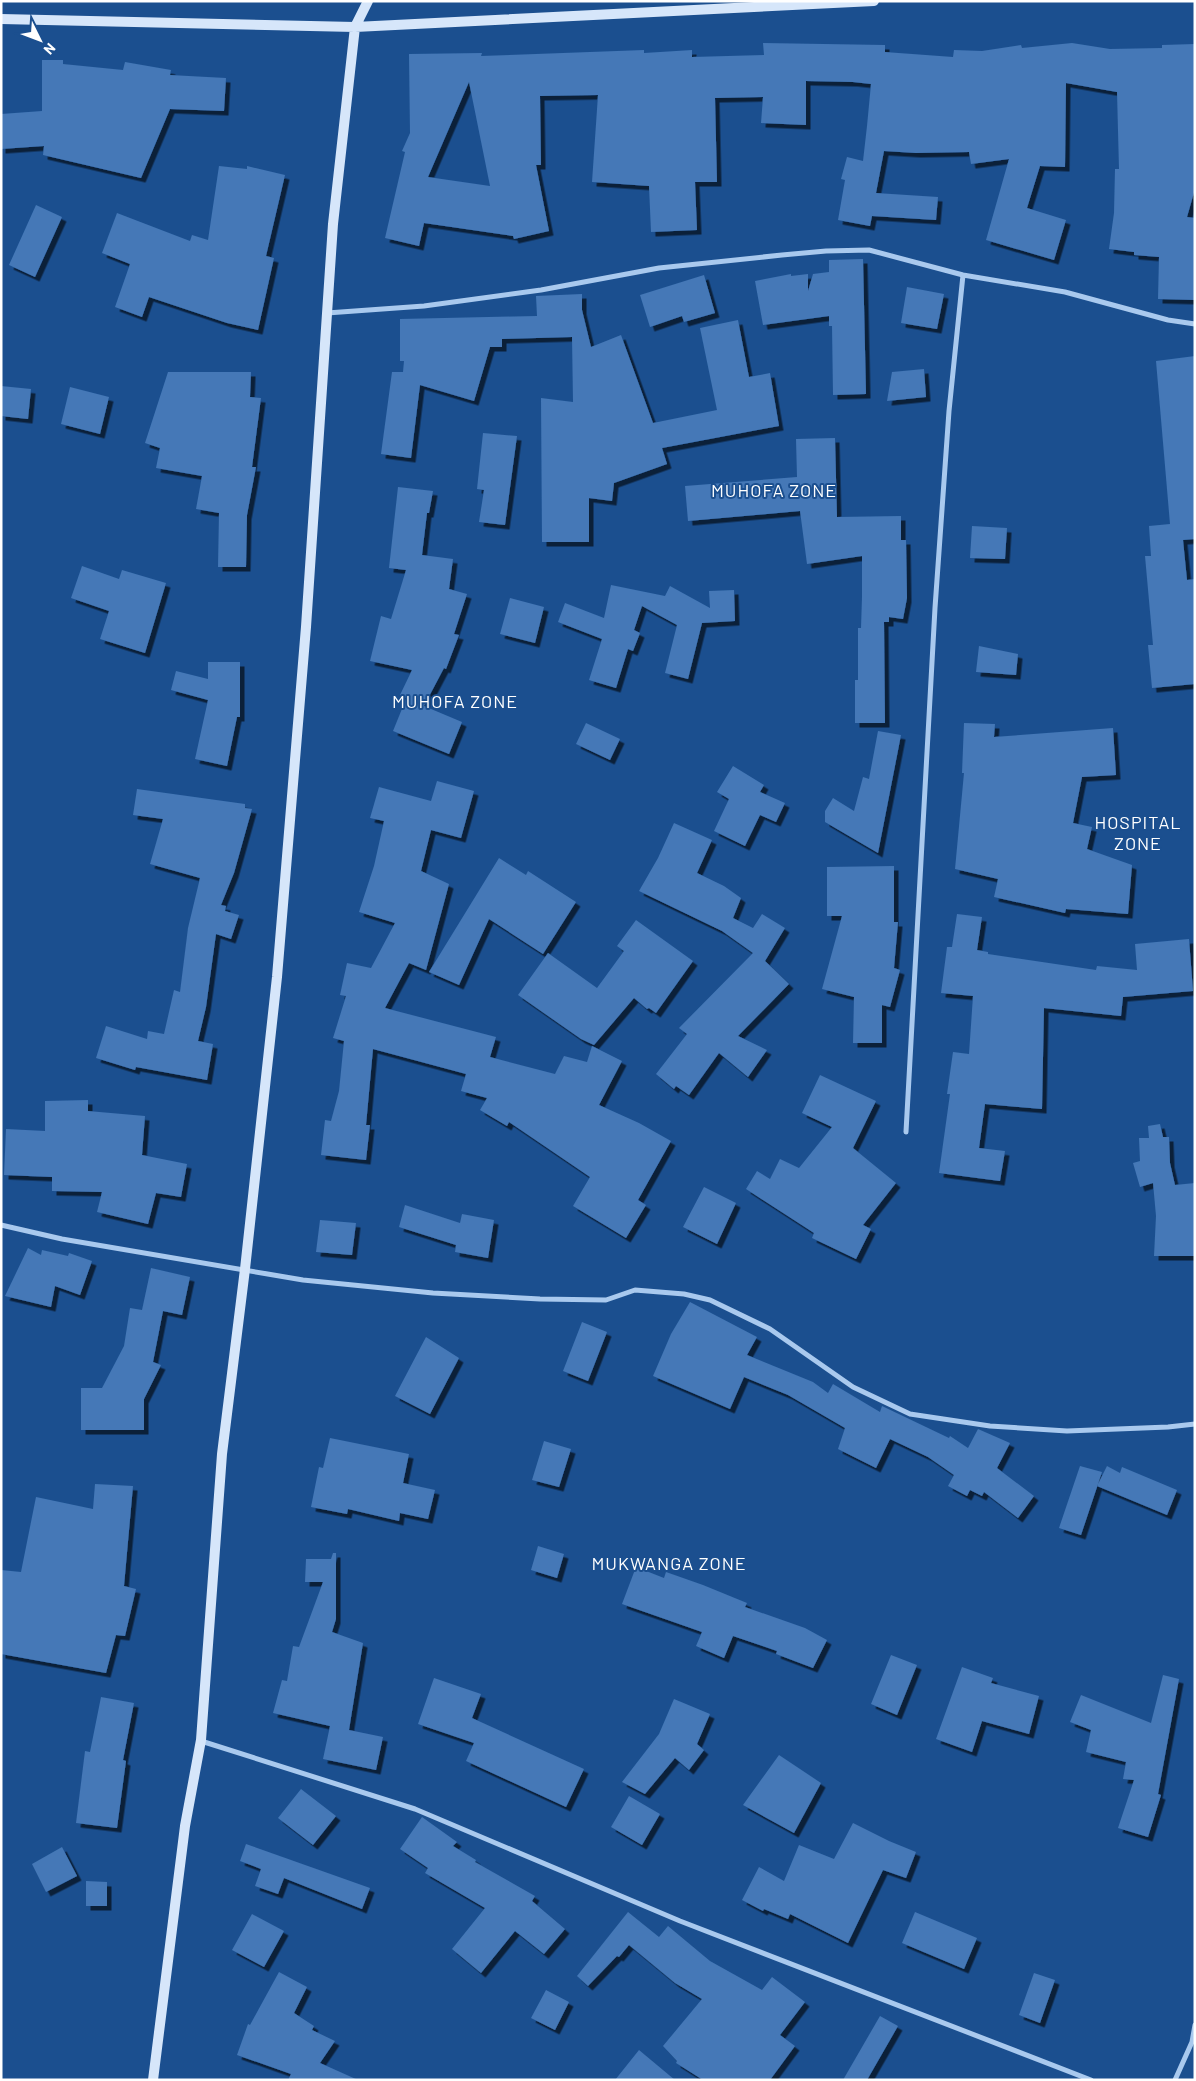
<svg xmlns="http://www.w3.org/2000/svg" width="1196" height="2081" viewBox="0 0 1196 2081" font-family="Barlow,sans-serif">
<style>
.building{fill:#4478b7;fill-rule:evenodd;filter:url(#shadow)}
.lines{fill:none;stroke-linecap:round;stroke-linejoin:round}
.minor{stroke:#a9c9ee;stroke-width:5}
.secondary{stroke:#d6e6fa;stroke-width:10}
.labels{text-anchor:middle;stroke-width:4;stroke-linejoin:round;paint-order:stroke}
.quarter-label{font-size:18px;letter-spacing:1px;fill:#fff;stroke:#1b4f8f}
</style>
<defs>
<filter id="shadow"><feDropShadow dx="4.5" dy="4.5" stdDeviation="0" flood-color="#0009"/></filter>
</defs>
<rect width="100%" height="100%" fill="#1b4f8f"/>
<path class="building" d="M 763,43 L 885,45 L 885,52 L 953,57 L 954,50 L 982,51 L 1021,45 L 1022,48 L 1072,43 L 1110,49 L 1162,48 L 1162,45 L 1195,44 L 1195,189 L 1187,217 L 1195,218 L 1195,300 L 1158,299 L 1159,257 L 1134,255 L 1134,252 L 1109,249 L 1114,213 L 1115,169 L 1119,169 L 1117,92 L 1066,83 L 1065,167 L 1040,166 L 1027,208 L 1066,220 L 1054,260 L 986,240 L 1009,159 L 971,164 L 969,152 L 916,153 L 884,151 L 876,193 L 938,197 L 936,220 L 872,216 L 870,226 L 838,220 L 845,180 L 841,179 L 847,157 L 863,161 L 867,126 L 871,84 L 853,82 L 806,81 L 806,125 L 761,123 L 763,97 L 715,98 L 717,182 L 695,182 L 697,230 L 651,232 L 649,186 L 592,182 L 598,95 L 540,96 L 541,165 L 536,165 L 549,231 L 514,239 L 513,236 L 424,223 L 419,246 L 385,238 L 405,152 L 402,151 L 410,133 L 409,54 L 482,53 L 481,56 L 644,50 L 644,53 L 692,50 L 692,57 L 764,55 ZM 469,82 L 490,186 L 428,177 Z
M 42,60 L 63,60 L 63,64 L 123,70 L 125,62 L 171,70 L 170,75 L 226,78 L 224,111 L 170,109 L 141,178 L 43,155 L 44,146 L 1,149 L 1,114 L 42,111 Z
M 219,166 L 247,169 L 247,166 L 285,175 L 266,256 L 274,258 L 258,330 L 227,323 L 149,297 L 142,317 L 115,307 L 130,264 L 102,253 L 117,213 L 190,241 L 192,235 L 208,240 Z
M 36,205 L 62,217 L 35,277 L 9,265 Z
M 863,259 L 866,394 L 833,395 L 832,326 L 829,326 L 829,316 L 763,325 L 755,281 L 791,274 L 791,276 L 808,274 L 808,291 L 813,274 L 829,272 L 829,260 Z
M 704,275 L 715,313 L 684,322 L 682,316 L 650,327 L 640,295 Z
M 907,287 L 944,294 L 937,329 L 901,323 Z
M 582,294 L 582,310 L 591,347 L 621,335 L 653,423 L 717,410 L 700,328 L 738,320 L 749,377 L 770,373 L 779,426 L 662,448 L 667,464 L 614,483 L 612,501 L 589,498 L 589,542 L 542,542 L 541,398 L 573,402 L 572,337 L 502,339 L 502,347 L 490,347 L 474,401 L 420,385 L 411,458 L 381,454 L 392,372 L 403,372 L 404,361 L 400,361 L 400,319 L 537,316 L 536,296 Z
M 1195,356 L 1195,539 L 1183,540 L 1187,580 L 1195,579 L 1195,684 L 1152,688 L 1148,645 L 1153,645 L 1145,556 L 1151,556 L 1149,526 L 1170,524 L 1156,361 Z
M 924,369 L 926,397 L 887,401 L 892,372 Z
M 168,372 L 251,372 L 250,397 L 261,398 L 252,467 L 256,467 L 247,515 L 246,567 L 218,567 L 219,513 L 196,509 L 202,476 L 156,468 L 160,448 L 145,443 Z
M 1,386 L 31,389 L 28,419 L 1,416 Z
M 70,387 L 109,397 L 100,434 L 61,424 Z
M 483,433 L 517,436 L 505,525 L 479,522 L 484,490 L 477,489 Z
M 835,438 L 837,517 L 901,516 L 901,540 L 906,540 L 907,598 L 903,619 L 889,617 L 889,622 L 884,622 L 885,723 L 855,723 L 855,680 L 858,680 L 858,628 L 861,628 L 862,597 L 862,556 L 807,564 L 800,511 L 688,521 L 685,486 L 797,477 L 796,439 Z
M 398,487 L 433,491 L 429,513 L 427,513 L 422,555 L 453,559 L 449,589 L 467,594 L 454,634 L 459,635 L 446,669 L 444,668 L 424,706 L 462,722 L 449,754 L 393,731 L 406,699 L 408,699 L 400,695 L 412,670 L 370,661 L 381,616 L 391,619 L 406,570 L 389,568 Z
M 972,526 L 1007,528 L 1005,559 L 970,558 Z
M 82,566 L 119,579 L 122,570 L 166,583 L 145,653 L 100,639 L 109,611 L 71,598 Z
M 611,585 L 665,596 L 670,586 L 710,608 L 709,591 L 734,590 L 735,621 L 702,623 L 688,679 L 665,673 L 677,625 L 642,606 L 634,630 L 640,633 L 633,651 L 628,649 L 616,688 L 589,680 L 602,639 L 558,622 L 565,603 L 604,618 Z
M 510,598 L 544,607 L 535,643 L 500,634 Z
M 979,646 L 1018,654 L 1016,675 L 976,672 Z
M 208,662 L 240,662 L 240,717 L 237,717 L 227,766 L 195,759 L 208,700 L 171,690 L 176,671 L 208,679 Z
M 586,723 L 620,739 L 610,760 L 576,744 Z
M 964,723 L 995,724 L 994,737 L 1113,728 L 1116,775 L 1082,777 L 1073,823 L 1092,827 L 1087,849 L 1132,865 L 1128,914 L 1066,909 L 1065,913 L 994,897 L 998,879 L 955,869 L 964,773 L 962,773 Z
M 878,731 L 901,735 L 878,853 L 825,822 L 825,811 L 833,798 L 854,811 L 863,777 L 869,779 Z
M 733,766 L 764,785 L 760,792 L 785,803 L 776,822 L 760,815 L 745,846 L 714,831 L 729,799 L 717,792 Z
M 437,781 L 474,791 L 461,838 L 431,830 L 421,871 L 449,884 L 426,970 L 409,963 L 385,1008 L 496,1037 L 490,1057 L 555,1074 L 564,1056 L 587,1062 L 592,1046 L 622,1061 L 599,1105 L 639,1123 L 671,1141 L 638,1200 L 646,1205 L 626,1238 L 573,1206 L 590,1177 L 509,1122 L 507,1126 L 480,1110 L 487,1098 L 461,1091 L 466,1074 L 373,1049 L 366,1125 L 370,1125 L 366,1160 L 321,1155 L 325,1120 L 331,1121 L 339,1091 L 344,1041 L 333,1038 L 346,996 L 340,995 L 347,963 L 371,968 L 395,923 L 359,912 L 374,866 L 384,821 L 370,818 L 379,787 L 431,801 Z
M 137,789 L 245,804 L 245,808 L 252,809 L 234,873 L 221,905 L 226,906 L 225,911 L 239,915 L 231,939 L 216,934 L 206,1007 L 198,1041 L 213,1044 L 207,1080 L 136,1067 L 135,1070 L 96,1058 L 106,1026 L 147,1039 L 148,1031 L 164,1034 L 174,990 L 180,992 L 188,928 L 200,878 L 150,864 L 163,819 L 133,815 Z
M 674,823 L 712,840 L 697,873 L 724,886 L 741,898 L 733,918 L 753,928 L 762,914 L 785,928 L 765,961 L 789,984 L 738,1036 L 767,1050 L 748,1077 L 719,1053 L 689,1095 L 676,1086 L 674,1089 L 656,1074 L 687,1034 L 679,1028 L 753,953 L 722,931 L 639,891 L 658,858 Z
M 499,858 L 526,875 L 528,871 L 576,902 L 543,954 L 489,919 L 459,985 L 429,972 Z
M 894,866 L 894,922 L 898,922 L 894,968 L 900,970 L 890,1007 L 882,1005 L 882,1043 L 853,1043 L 854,997 L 822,989 L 842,916 L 827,916 L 827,867 Z
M 957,914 L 982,917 L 977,950 L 988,952 L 988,954 L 1096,970 L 1097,966 L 1137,970 L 1135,944 L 1189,939 L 1193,991 L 1123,997 L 1121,1016 L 1044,1008 L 1042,1109 L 985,1104 L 979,1148 L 1005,1151 L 1000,1181 L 939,1173 L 950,1094 L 947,1094 L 953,1052 L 969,1054 L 973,996 L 941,993 L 947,947 L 952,947 Z
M 636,920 L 693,961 L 656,1013 L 649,1008 L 647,1009 L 634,998 L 594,1045 L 581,1039 L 518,995 L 548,953 L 597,988 L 624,951 L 617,946 Z
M 820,1075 L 876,1101 L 853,1148 L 896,1183 L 863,1225 L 871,1229 L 856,1259 L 812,1238 L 814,1233 L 746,1189 L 757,1171 L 770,1179 L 780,1159 L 799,1168 L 832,1127 L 802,1113 Z
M 88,1100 L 88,1111 L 145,1116 L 142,1155 L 187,1164 L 181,1197 L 156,1193 L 148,1224 L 97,1212 L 102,1192 L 52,1191 L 52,1177 L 4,1175 L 6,1129 L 45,1131 L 45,1101 Z
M 1160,1124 L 1163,1137 L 1169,1137 L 1170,1163 L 1175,1185 L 1195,1183 L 1195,1256 L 1154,1256 L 1156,1216 L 1153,1183 L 1140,1187 L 1133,1163 L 1140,1161 L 1139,1138 L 1149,1138 L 1148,1126 Z
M 704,1187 L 736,1203 L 717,1244 L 683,1227 Z
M 405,1205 L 460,1223 L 462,1214 L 494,1220 L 488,1258 L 455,1252 L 456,1245 L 399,1227 Z
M 320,1220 L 356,1223 L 352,1255 L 316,1252 Z
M 28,1248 L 41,1255 L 42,1250 L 68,1256 L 69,1253 L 92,1261 L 80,1295 L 55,1286 L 51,1307 L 5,1296 Z
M 151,1268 L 190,1277 L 182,1315 L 163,1311 L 153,1362 L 161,1365 L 144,1399 L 144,1430 L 81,1430 L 81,1388 L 102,1388 L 124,1346 L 130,1308 L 142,1310 Z
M 690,1302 L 757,1337 L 747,1355 L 813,1382 L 828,1393 L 833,1384 L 880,1412 L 882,1406 L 949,1438 L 950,1436 L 968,1448 L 978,1429 L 1010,1443 L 997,1468 L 1034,1496 L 1018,1518 L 984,1492 L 982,1496 L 970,1490 L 967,1496 L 948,1486 L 954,1475 L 928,1457 L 890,1439 L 876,1468 L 838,1449 L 845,1428 L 788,1395 L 744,1377 L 730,1409 L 653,1376 L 671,1334 Z
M 582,1322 L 607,1332 L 588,1381 L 563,1371 Z
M 426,1337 L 459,1358 L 430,1414 L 395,1396 Z
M 330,1438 L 409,1454 L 403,1483 L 435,1490 L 428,1519 L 400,1513 L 399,1521 L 348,1509 L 347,1514 L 311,1507 L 319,1467 L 323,1468 Z
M 544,1441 L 571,1449 L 559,1487 L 532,1480 Z
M 1080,1466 L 1102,1472 L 1081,1535 L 1059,1528 Z
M 1107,1466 L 1120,1473 L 1122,1467 L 1177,1490 L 1167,1515 L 1097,1486 Z
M 95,1484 L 133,1486 L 124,1586 L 136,1589 L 125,1636 L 116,1635 L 106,1673 L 1,1654 L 1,1570 L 21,1572 L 36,1497 L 93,1509 Z
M 538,1546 L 564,1554 L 557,1578 L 531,1570 Z
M 333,1553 L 336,1553 L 336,1619 L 332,1632 L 363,1643 L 349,1730 L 383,1737 L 376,1770 L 323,1759 L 330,1726 L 273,1713 L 282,1680 L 287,1681 L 293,1646 L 299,1647 L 323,1582 L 305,1582 L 306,1559 L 331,1559 Z
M 636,1567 L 664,1578 L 666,1572 L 703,1585 L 747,1603 L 745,1607 L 805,1628 L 827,1640 L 813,1668 L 776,1654 L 777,1651 L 733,1636 L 724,1658 L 696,1646 L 702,1632 L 622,1604 Z
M 891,1655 L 917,1665 L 897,1715 L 871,1704 Z
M 962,1667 L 993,1678 L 991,1683 L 1039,1696 L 1029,1734 L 982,1721 L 972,1752 L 936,1739 Z
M 1163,1675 L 1179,1679 L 1158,1794 L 1161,1795 L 1148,1837 L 1118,1828 L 1134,1780 L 1123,1779 L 1126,1762 L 1086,1752 L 1091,1730 L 1070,1722 L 1081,1695 L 1151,1723 Z
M 434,1678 L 481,1694 L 472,1718 L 584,1769 L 566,1807 L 466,1761 L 474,1743 L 418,1724 Z
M 101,1697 L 134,1703 L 123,1760 L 126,1761 L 117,1828 L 76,1823 L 85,1751 L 90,1752 Z
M 674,1699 L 710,1714 L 697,1744 L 704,1750 L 689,1770 L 675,1758 L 645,1794 L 622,1782 L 659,1734 Z
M 779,1755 L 821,1783 L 794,1833 L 743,1805 Z
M 301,1789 L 336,1816 L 313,1845 L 278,1818 Z
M 629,1796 L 660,1814 L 642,1845 L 611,1827 Z
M 422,1817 L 457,1842 L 453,1846 L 476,1860 L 475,1862 L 535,1896 L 532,1901 L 565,1929 L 544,1954 L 515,1931 L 481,1973 L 452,1949 L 485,1908 L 425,1873 L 428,1868 L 400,1849 Z
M 853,1823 L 889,1841 L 916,1852 L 906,1878 L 883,1870 L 848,1943 L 790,1914 L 788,1919 L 764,1909 L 763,1911 L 742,1900 L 759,1867 L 784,1881 L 799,1845 L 834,1859 Z
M 246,1844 L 370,1888 L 362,1909 L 284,1878 L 278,1894 L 255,1886 L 261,1869 L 240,1861 Z
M 62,1847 L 77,1876 L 46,1892 L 32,1864 Z
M 86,1881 L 107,1882 L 107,1906 L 86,1906 Z
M 628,1912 L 659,1937 L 668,1926 L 710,1961 L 762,1990 L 772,1977 L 805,2002 L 780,2035 L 795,2046 L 770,2080 L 703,2080 L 676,2063 L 677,2061 L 663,2046 L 702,1999 L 675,1983 L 629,1945 L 619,1957 L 617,1956 L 588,1986 L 577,1976 Z
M 915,1912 L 977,1938 L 964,1969 L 902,1943 Z
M 252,1914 L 284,1931 L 264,1967 L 232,1950 Z
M 279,1972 L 307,1987 L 294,2013 L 314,2026 L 312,2030 L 335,2041 L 320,2063 L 358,2080 L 288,2080 L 291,2074 L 237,2055 L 248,2024 L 250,2025 Z
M 1034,1973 L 1055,1980 L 1040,2023 L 1019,2015 Z
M 546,1990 L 569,2002 L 555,2030 L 531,2018 Z
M 880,2016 L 898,2026 L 867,2080 L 843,2080 Z
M 639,2050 L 675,2080 L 615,2080 Z"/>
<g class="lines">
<path class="minor" d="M 327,313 L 424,306 L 541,290 L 659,268 L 782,255 L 826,251 L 869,250 L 963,275 L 1065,292 L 1168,320 L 1195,324
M 906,1132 L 935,608 L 949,411 L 963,275
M 1,1225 L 62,1239 L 303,1280 L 433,1293 L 540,1299 L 606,1300 L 635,1290 L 684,1294 L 710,1300 L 770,1329 L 853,1387 L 910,1414 L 990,1426 L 1067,1431 L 1168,1427 L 1195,1424
M 201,1741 L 415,1809 L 680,1921 L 1091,2080
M 1175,2080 L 1192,2042 L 1195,2025"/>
<path class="secondary" d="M 1,19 L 355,27 L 874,1
M 153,2080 L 185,1826 L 201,1740 L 222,1454 L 245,1269 L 277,977 L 306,627 L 333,224 L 355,27 L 368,1"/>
</g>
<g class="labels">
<g class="quarter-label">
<text x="774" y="497">MUHOFA ZONE</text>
<text x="455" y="708">MUHOFA ZONE</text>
<text x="1138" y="829">HOSPITAL<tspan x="1138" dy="21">ZONE</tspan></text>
<text x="669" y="1570">MUKWANGA ZONE</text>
</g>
</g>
<rect width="1196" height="2081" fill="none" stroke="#ffffff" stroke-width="5"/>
<g transform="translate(40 40) rotate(132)" stroke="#1b4f8f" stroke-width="4" paint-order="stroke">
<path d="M0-4L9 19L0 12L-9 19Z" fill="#ffffff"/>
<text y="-8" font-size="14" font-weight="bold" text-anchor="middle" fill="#ffffff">N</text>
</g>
</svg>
